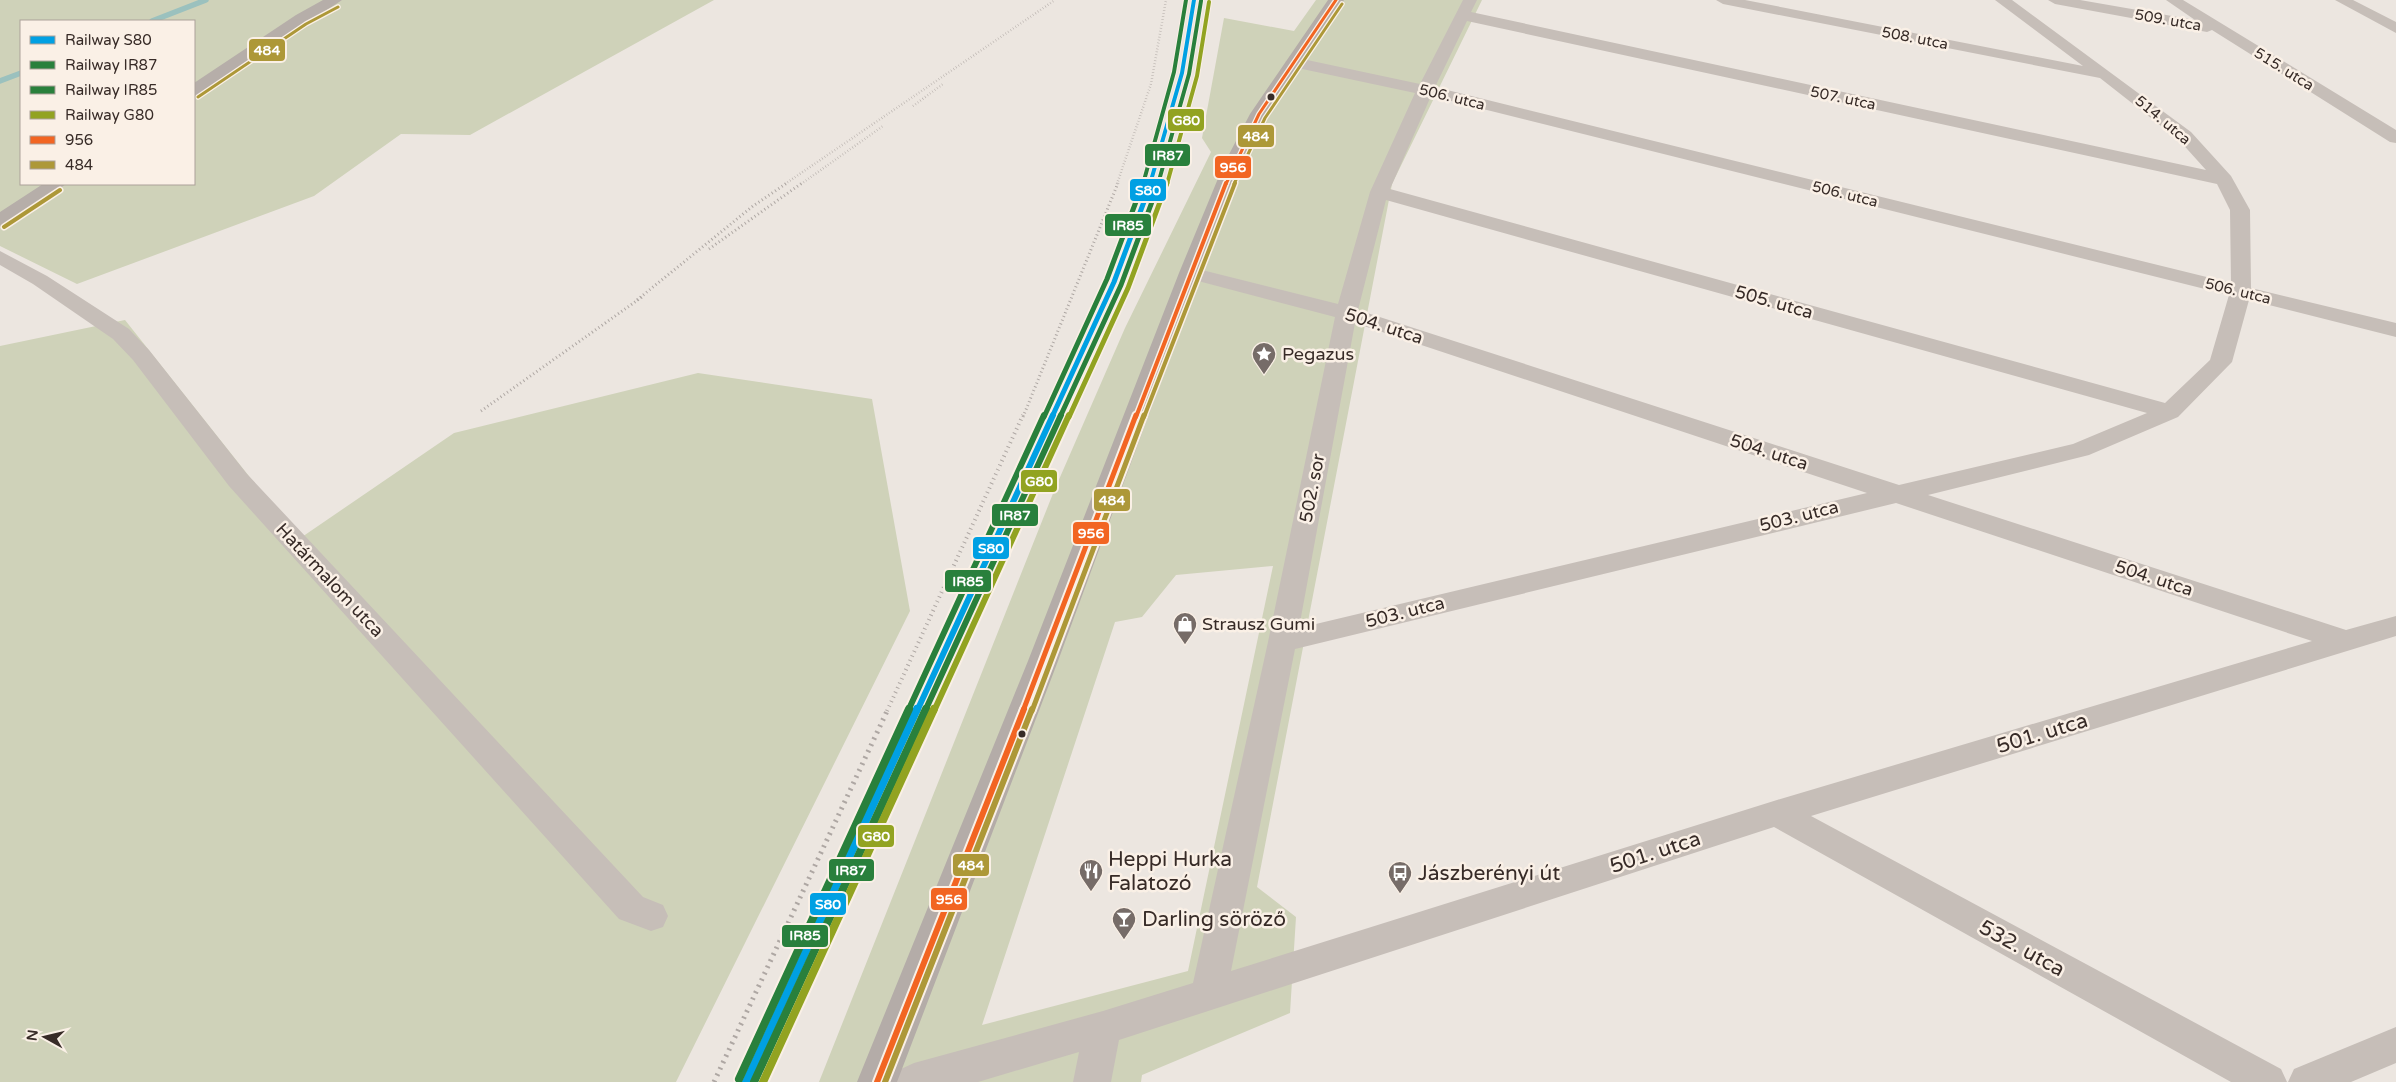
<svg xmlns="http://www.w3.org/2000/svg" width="2396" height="1082" viewBox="0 0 2396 1082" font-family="'Varela Round',sans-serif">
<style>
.green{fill:#cfd2b9;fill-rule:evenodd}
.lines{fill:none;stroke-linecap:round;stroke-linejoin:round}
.stream{stroke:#9bc1be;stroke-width:5.5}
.minor{fill:#c6beb8;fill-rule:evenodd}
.secondary{fill:#b6aea9;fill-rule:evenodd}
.primary{fill:#b4aca8;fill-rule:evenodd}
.rail-far3{stroke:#aea7a3;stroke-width:2.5;stroke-dasharray:0.5 2.5;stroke-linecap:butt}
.rail-far2{stroke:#aea7a3;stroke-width:3;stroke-dasharray:1 3;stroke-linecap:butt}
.rail-far1{stroke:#aea7a3;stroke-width:4;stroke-dasharray:1 4;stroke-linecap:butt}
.rail{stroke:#aea7a3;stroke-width:5;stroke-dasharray:2 5;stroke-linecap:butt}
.bus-1-far3-casing{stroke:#faf0e6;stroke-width:5.5}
.bus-1-far2-casing{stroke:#faf0e6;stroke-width:7}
.bus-1-far1-casing{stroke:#faf0e6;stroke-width:9}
.bus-1-casing{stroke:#faf0e6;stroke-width:10}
.bus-2-far3-casing{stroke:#faf0e6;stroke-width:5.5}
.bus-2-far2-casing{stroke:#faf0e6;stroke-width:7}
.bus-2-far1-casing{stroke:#faf0e6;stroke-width:9}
.bus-2-casing{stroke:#faf0e6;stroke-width:10}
.bus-1-far3{stroke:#f26522;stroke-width:3}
.bus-1-far2{stroke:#f26522;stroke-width:4}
.bus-1-far1{stroke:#f26522;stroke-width:5}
.bus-1{stroke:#f26522;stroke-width:6}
.bus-2-far3{stroke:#ad9838;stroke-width:3}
.bus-2-far2{stroke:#ad9838;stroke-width:4}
.bus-2-far1{stroke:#ad9838;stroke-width:5}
.bus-2{stroke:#ad9838;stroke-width:6}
.rail-1-far3-casing{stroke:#faf0e6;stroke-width:6}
.rail-1-far2-casing{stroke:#faf0e6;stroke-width:8}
.rail-1-far1-casing{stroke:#faf0e6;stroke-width:10}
.rail-1-casing{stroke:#faf0e6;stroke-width:12}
.rail-2-far3-casing{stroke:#faf0e6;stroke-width:6}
.rail-2-far2-casing{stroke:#faf0e6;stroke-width:8}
.rail-2-far1-casing{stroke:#faf0e6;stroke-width:10}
.rail-2-casing{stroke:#faf0e6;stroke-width:12}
.rail-3-far3-casing{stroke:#faf0e6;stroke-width:6}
.rail-3-far2-casing{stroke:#faf0e6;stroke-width:8}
.rail-3-far1-casing{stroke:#faf0e6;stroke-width:10}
.rail-3-casing{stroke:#faf0e6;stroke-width:12}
.rail-4-far3-casing{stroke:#faf0e6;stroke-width:6}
.rail-4-far2-casing{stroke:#faf0e6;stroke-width:8}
.rail-4-far1-casing{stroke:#faf0e6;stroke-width:10}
.rail-4-casing{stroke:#faf0e6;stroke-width:12}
.rail-1-far3{stroke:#00a0e3;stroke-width:4}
.rail-1-far2{stroke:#00a0e3;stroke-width:5}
.rail-1-far1{stroke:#00a0e3;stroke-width:6}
.rail-1{stroke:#00a0e3;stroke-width:8}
.rail-2-far3{stroke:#29803c;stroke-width:4}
.rail-2-far2{stroke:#29803c;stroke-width:5}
.rail-2-far1{stroke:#29803c;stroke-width:6}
.rail-2{stroke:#29803c;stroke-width:8}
.rail-3-far3{stroke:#29803c;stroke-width:4}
.rail-3-far2{stroke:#29803c;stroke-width:5}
.rail-3-far1{stroke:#29803c;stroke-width:6}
.rail-3{stroke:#29803c;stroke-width:8}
.rail-4-far3{stroke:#92a321;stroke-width:4}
.rail-4-far2{stroke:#92a321;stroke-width:5}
.rail-4-far1{stroke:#92a321;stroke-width:6}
.rail-4{stroke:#92a321;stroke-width:8}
.bus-dot{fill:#372b27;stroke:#faf0e6;stroke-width:2}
.labels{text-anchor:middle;stroke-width:5;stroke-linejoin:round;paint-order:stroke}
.far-street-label{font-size:15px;fill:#372b27;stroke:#faf0e6}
.street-label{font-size:18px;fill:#372b27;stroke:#faf0e6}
.poi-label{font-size:18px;fill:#372b27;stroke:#faf0e6;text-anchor:start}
.near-street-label{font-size:21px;fill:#372b27;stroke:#faf0e6}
.near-poi-label{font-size:21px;fill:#372b27;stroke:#faf0e6;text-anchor:start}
.line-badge{stroke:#faf0e6;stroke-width:2}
.badge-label{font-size:14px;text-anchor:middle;font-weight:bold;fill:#fff}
</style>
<rect width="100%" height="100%" fill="#ece6e0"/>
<path class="green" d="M 0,0 L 714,0 L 470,135 L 401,134 L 314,196 L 77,284 L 0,246 ZM 21,21 L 194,21 L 194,184 L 21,184 Z
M 1316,0 L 1482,0 L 1392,184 L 1257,887 L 1296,917 L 1290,1013 L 1142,1075 L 1141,1082 L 819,1082 L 1054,491 L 1125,328 L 1211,152 L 1202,138 L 1224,18 L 1294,31 ZM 1273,566 L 1188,971 L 982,1025 L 1115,622 L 1142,617 L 1176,575 Z
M 125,320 L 299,539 L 454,433 L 698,373 L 872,399 L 910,611 L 676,1082 L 0,1082 L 0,346 Z"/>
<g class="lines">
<path class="stream" d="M 152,21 L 206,0
M 0,81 L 21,73"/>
<path class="minor" d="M 1463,0 L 1477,0 L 1471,12 L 2206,170 L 2179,140 L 2100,78 L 1723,4 L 1716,0 L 1745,0 L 2083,66 L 1995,0 L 2012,0 L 2191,132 L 2231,176 L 2250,210 L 2251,288 L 2396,323 L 2396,337 L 2249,300 L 2232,362 L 2178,417 L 2089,455 L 1928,495 L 2346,630 L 2396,616 L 2396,636 L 1811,816 L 2281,1069 L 2287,1082 L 2231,1082 L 1774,827 L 1119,1040 L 1111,1082 L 1073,1082 L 1079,1052 L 978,1082 L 895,1082 L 901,1069 L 914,1063 L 1103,1011 L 1193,983 L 1268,642 L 1335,317 L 1183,277 L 1180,273 L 1183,269 L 1190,267 L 1338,304 L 1370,192 L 1415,93 L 1293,67 L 1285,62 L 1293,57 L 1420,84 ZM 1467,21 L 2217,184 L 2230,210 L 2231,283 L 1435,87 ZM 1431,96 L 2229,295 L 2210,360 L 2165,403 L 1390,189 ZM 1386,200 L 2147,413 L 2073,444 L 1899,485 L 1358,310 ZM 1355,323 L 1867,493 L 1299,628 ZM 1896,503 L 2312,641 L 1777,800 L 1231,971 L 1295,649 Z
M 2048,0 L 2080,0 L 2195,20 L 2166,0 L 2183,0 L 2396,130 L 2396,143 L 2390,142 L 2212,30 L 2207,32 L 2055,4 Z
M 2335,0 L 2353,0 L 2396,22 L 2396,33 Z
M 0,251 L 47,276 L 129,329 L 149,350 L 247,474 L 643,897 L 663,905 L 668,916 L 663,927 L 651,931 L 619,919 L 229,486 L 133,360 L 113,339 L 33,284 L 0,265 Z
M 2396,1027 L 2396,1063 L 2351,1082 L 2288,1082 L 2294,1069 Z"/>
<path class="secondary" d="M 323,0 L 342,0 L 200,95 L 194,96 L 194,83 L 296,15 Z
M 43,184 L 66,184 L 7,225 L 0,227 L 0,212 Z"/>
<path class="primary" d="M 1328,0 L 1344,0 L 1268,114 L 1244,164 L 1201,273 L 1058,661 L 897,1082 L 857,1082 L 1028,661 L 1179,273 L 1224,164 L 1250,114 Z"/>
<path class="rail-far3" d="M 913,106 L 943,84
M 785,184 L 1055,0
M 801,184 L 883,126
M 1117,184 L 1151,84 L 1166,0"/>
<path class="rail-far2" d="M 709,249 L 802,183
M 637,300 L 753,206 L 787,183
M 481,411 L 642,297
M 1023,417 L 1118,183"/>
<path class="rail-far1" d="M 887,711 L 1023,415"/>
<path class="rail" d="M 714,1082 L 888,709"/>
<g class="bus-1-far3-casing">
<path id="bus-1-far3" d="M 1226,184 L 1259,114 L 1336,0"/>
</g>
<g class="bus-1-far2-casing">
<path id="bus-1-far2" d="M 1136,417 L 1226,183"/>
</g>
<g class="bus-1-far1-casing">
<path id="bus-1-far1" d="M 1023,711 L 1136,415"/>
</g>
<g class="bus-1-casing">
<path id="bus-1" d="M 877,1082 L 1024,709"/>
</g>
<g class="bus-2-far3-casing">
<path id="bus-2-far3" d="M 198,97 L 306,24 L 338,7
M 1234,184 L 1265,118 L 1342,4"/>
</g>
<g class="bus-2-far2-casing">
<path id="bus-2-far2" d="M 4,227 L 60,190
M 1144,417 L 1235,183"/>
</g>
<g class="bus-2-far1-casing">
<path id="bus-2-far1" d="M 1032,711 L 1144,415"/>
</g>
<g class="bus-2-casing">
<path id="bus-2" d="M 885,1082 L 1032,709"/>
</g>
<use href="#bus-1-far3" class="bus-1-far3"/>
<use href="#bus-1-far2" class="bus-1-far2"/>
<use href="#bus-1-far1" class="bus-1-far1"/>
<use href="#bus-1" class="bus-1"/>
<use href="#bus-2-far3" class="bus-2-far3"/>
<use href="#bus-2-far2" class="bus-2-far2"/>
<use href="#bus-2-far1" class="bus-2-far1"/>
<use href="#bus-2" class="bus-2"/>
<g class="rail-1-far3-casing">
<path id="rail-1-far3" d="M 1150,184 L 1182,73 L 1194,0"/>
</g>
<g class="rail-1-far2-casing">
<path id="rail-1-far2" d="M 1052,417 L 1114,282 L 1151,183"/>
</g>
<g class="rail-1-far1-casing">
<path id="rail-1-far1" d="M 917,711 L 1053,415"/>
</g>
<g class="rail-1-casing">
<path id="rail-1" d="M 746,1082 L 917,709"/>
</g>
<g class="rail-2-far3-casing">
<path id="rail-2-far3" d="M 1158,184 L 1189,74 L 1201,1"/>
</g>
<g class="rail-2-far2-casing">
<path id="rail-2-far2" d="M 1060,417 L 1121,285 L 1159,183"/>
</g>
<g class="rail-2-far1-casing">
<path id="rail-2-far1" d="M 925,711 L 1061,415"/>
</g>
<g class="rail-2-casing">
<path id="rail-2" d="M 754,1082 L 926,709"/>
</g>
<g class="rail-3-far3-casing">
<path id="rail-3-far3" d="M 1143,184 L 1174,72 L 1186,0"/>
</g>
<g class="rail-3-far2-casing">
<path id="rail-3-far2" d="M 1044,417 L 1107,279 L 1143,183"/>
</g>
<g class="rail-3-far1-casing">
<path id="rail-3-far1" d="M 908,711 L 1044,415"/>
</g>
<g class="rail-3-casing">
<path id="rail-3" d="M 739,1079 L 909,709"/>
</g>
<g class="rail-4-far3-casing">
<path id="rail-4-far3" d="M 1167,184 L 1197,76 L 1209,2"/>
</g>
<g class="rail-4-far2-casing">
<path id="rail-4-far2" d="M 1069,417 L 1128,288 L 1167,183"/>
</g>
<g class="rail-4-far1-casing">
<path id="rail-4-far1" d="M 934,711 L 1069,415"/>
</g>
<g class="rail-4-casing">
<path id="rail-4" d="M 763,1082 L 934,709"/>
</g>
<use href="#rail-1-far3" class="rail-1-far3"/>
<use href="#rail-1-far2" class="rail-1-far2"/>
<use href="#rail-1-far1" class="rail-1-far1"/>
<use href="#rail-1" class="rail-1"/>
<use href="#rail-2-far3" class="rail-2-far3"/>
<use href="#rail-2-far2" class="rail-2-far2"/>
<use href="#rail-2-far1" class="rail-2-far1"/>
<use href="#rail-2" class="rail-2"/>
<use href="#rail-3-far3" class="rail-3-far3"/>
<use href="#rail-3-far2" class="rail-3-far2"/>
<use href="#rail-3-far1" class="rail-3-far1"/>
<use href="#rail-3" class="rail-3"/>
<use href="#rail-4-far3" class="rail-4-far3"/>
<use href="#rail-4-far2" class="rail-4-far2"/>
<use href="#rail-4-far1" class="rail-4-far1"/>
<use href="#rail-4" class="rail-4"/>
</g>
<defs>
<g id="sight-pin" transform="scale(1.25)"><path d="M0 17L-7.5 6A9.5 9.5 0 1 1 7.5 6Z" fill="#766c68" stroke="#faf0e6"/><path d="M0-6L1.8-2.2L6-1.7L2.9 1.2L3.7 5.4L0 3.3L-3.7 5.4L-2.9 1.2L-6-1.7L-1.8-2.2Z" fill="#fff"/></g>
<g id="shop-pin" transform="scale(1.25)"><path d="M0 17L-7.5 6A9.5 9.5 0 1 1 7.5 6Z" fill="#766c68" stroke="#faf0e6"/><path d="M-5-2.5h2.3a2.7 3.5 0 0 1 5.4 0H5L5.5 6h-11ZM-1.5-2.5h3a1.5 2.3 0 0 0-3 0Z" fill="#fff"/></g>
<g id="restaurant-pin" transform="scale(1.25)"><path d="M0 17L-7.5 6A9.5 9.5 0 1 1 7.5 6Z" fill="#766c68" stroke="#faf0e6"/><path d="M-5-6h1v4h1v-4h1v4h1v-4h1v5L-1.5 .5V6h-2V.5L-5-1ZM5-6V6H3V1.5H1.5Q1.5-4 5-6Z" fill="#fff"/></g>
<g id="bus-pin" transform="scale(1.25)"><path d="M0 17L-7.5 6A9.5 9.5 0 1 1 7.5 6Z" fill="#766c68" stroke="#faf0e6"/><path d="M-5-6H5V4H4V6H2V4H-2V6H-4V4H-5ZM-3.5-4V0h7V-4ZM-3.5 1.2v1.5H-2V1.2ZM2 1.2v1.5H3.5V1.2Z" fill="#fff"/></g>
<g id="bar-pin" transform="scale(1.25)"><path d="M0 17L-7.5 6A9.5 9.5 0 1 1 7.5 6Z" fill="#766c68" stroke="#faf0e6"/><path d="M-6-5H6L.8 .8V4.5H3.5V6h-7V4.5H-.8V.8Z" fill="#fff"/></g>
</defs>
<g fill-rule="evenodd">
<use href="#sight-pin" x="1264" y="354"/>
<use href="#shop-pin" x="1185" y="624"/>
<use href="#restaurant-pin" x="1091" y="871"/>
<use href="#bus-pin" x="1400" y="873"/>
<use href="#bar-pin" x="1124" y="919"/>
</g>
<g class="bus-dot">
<circle cx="1271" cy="97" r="4.5"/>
<circle cx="1022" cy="734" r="4.5"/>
</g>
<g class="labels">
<g class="far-street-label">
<text transform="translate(2168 20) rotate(10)" y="5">509. utca</text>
<text transform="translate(1915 38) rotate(11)" y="5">508. utca</text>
<text transform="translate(2284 69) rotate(32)" y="5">515. utca</text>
<text transform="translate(1452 97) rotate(14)" y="5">506. utca</text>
<text transform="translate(1843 98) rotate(12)" y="5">507. utca</text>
<text transform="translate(2163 120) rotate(40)" y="5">514. utca</text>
<text transform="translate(1845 194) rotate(14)" y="5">506. utca</text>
<text transform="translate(2238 291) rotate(14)" y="5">506. utca</text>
</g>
<g class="street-label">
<text transform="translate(1774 302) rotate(16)" y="6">505. utca</text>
<text transform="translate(1384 326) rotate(18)" y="6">504. utca</text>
<text transform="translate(1769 452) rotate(18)" y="6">504. utca</text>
<text transform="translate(1312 488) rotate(-79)" y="6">502. sor</text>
<text transform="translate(1799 516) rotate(-14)" y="6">503. utca</text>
<text transform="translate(2154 578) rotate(18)" y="6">504. utca</text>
<text transform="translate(330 580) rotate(47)" y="6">Határmalom utca</text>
<text transform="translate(1405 612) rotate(-14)" y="6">503. utca</text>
</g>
<g class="poi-label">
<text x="1282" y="360">Pegazus</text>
<text x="1202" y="630">Strausz Gumi</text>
</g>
<g class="near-street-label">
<text transform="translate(2042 733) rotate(-17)" y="7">501. utca</text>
<text transform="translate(1655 852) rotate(-18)" y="7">501. utca</text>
<text transform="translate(2022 948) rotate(29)" y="7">532. utca</text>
</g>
<g class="near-poi-label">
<text x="1108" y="866">Heppi Hurka<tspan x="1108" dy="24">Falatozó</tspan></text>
<text x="1418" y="880">Jászberényi út</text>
<text x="1142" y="926">Darling söröző</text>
</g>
</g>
<g class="line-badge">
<rect x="248" y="38" width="38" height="24" rx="5" fill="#ad9838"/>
<rect x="1167" y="108" width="38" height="24" rx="5" fill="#92a321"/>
<rect x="1237" y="124" width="38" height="24" rx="5" fill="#ad9838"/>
<rect x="1144" y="143" width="47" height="24" rx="5" fill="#29803c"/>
<rect x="1214" y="155" width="38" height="24" rx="5" fill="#f26522"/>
<rect x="1129" y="178" width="38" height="24" rx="5" fill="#00a0e3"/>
<rect x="1104" y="213" width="48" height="24" rx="5" fill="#29803c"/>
<rect x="1020" y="469" width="38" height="24" rx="5" fill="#92a321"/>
<rect x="1093" y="488" width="38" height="24" rx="5" fill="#ad9838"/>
<rect x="991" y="503" width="48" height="24" rx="5" fill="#29803c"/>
<rect x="1072" y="521" width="38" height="24" rx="5" fill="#f26522"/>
<rect x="972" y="536" width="38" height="24" rx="5" fill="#00a0e3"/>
<rect x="944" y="569" width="48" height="24" rx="5" fill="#29803c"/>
<rect x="857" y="824" width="38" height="24" rx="5" fill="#92a321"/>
<rect x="952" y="853" width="38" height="24" rx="5" fill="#ad9838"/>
<rect x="828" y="858" width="47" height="24" rx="5" fill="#29803c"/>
<rect x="930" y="887" width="38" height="24" rx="5" fill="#f26522"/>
<rect x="809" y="892" width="38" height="24" rx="5" fill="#00a0e3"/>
<rect x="781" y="924" width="48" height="24" rx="5" fill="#29803c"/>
</g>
<g class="badge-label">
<text x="267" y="55">484</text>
<text x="1186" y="125">G80</text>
<text x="1256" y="141">484</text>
<text x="1168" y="160">IR87</text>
<text x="1233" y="172">956</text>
<text x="1148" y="195">S80</text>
<text x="1128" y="230">IR85</text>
<text x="1039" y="486">G80</text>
<text x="1112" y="505">484</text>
<text x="1015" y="520">IR87</text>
<text x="1091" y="538">956</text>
<text x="991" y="553">S80</text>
<text x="968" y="586">IR85</text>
<text x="876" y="841">G80</text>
<text x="971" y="870">484</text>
<text x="851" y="875">IR87</text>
<text x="949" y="904">956</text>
<text x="828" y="909">S80</text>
<text x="805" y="940">IR85</text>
</g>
<rect x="20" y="20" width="175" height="165" fill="#faf0e6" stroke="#aca19a"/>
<rect x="30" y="36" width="25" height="8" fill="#00a0e3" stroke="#aca19a"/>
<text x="65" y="45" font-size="15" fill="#372b27">Railway S80</text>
<rect x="30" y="61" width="25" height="8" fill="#29803c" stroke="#aca19a"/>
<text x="65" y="70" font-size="15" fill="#372b27">Railway IR87</text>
<rect x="30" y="86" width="25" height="8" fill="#29803c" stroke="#aca19a"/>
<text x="65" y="95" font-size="15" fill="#372b27">Railway IR85</text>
<rect x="30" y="111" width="25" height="8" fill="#92a321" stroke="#aca19a"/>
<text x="65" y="120" font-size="15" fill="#372b27">Railway G80</text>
<rect x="30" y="136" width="25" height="8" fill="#f26522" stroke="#aca19a"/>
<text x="65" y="145" font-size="15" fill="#372b27">956</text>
<rect x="30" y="161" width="25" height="8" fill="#ad9838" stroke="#aca19a"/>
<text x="65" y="170" font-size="15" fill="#372b27">484</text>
<g transform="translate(45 1037) rotate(278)" stroke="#faf0e6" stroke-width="4" paint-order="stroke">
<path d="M0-4L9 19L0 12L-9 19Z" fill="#372b27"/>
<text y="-8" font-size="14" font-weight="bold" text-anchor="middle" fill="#372b27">N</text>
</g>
</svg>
